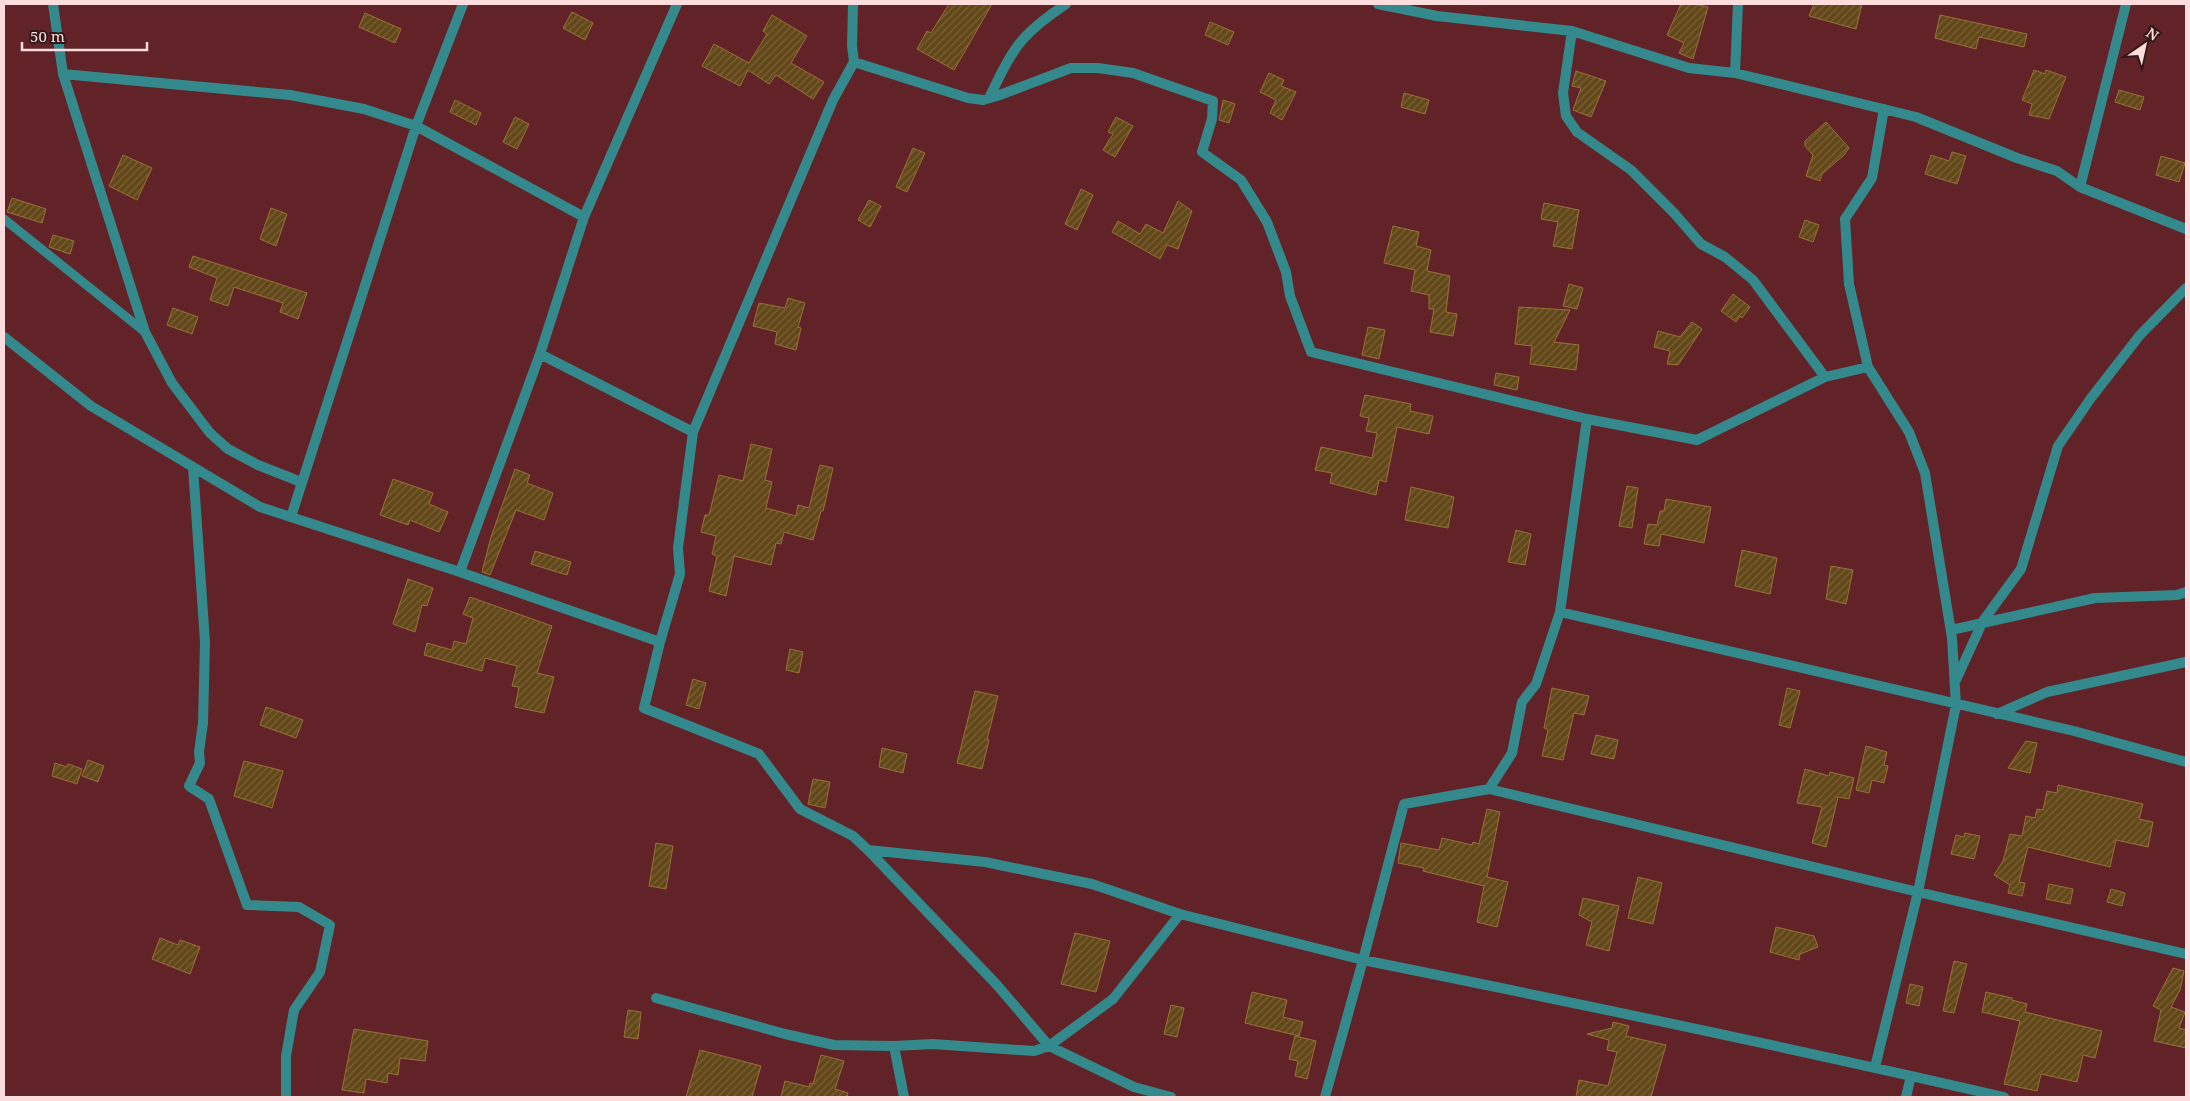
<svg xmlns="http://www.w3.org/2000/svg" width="2190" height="1101" viewBox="0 0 2190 1101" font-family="'Noto Serif',serif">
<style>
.building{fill:url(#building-hatch);stroke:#977236}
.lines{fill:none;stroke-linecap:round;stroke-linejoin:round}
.service{stroke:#34898c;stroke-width:9}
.minor{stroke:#34898c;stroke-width:10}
</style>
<defs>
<pattern id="building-hatch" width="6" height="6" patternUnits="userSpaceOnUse" patternTransform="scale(1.25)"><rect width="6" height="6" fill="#624718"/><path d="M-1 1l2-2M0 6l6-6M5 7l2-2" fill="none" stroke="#796139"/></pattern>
</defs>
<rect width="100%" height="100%" fill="#612328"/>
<path class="building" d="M 949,4 L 992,4 L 954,70 L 917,49 L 927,31 L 931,33 Z
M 1681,4 L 1695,4 L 1708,7 L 1693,59 L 1679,53 L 1684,43 L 1667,35 Z
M 1814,4 L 1862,4 L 1856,29 L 1809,16 Z
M 572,12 L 593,23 L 585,40 L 563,28 Z
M 365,13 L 401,29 L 395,43 L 359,27 Z
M 772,15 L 807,36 L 791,63 L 824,82 L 813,99 L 776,75 L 769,84 L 748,70 L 740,86 L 702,66 L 714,44 L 749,63 L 767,34 L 763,31 Z
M 1940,15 L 2027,34 L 2024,47 L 1979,37 L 1976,49 L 1935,38 Z
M 1210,22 L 1234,32 L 1228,45 L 1205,35 Z
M 2034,70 L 2045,74 L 2046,70 L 2066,77 L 2049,119 L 2029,115 L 2032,104 L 2022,100 Z
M 1576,71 L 1606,81 L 1591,117 L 1573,110 L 1581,88 L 1572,86 Z
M 1269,73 L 1284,80 L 1281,86 L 1296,92 L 1282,120 L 1270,113 L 1276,100 L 1260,92 Z
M 2119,90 L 2144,97 L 2140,110 L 2115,102 Z
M 1404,93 L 1429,100 L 1425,114 L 1401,107 Z
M 455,100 L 481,113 L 476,125 L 450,112 Z
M 1223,100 L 1235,104 L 1229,123 L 1219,120 Z
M 515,117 L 529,124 L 517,149 L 503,142 Z
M 1116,117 L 1133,126 L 1115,157 L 1103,150 L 1113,134 L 1108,132 Z
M 1826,122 L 1849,148 L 1844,155 L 1822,174 L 1820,181 L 1806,176 L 1813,155 L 1805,146 L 1805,141 Z
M 913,148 L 925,153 L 907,192 L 896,187 Z
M 1952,152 L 1966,156 L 1957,184 L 1925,174 L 1931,155 L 1949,161 Z
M 123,155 L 152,168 L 137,200 L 109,186 Z
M 2161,156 L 2185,163 L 2179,182 L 2156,175 Z
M 1081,189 L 1093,195 L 1077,230 L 1065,224 Z
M 12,198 L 46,209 L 42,223 L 7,212 Z
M 869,200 L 881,206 L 870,227 L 858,220 Z
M 1178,201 L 1192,211 L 1178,249 L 1167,245 L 1160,259 L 1112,232 L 1118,221 L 1140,234 L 1146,224 L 1163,233 Z
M 1544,203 L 1579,210 L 1572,249 L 1553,246 L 1558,222 L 1541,219 Z
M 271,208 L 287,214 L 276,246 L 260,239 Z
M 1805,220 L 1819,225 L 1813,242 L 1799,237 Z
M 1393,226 L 1419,232 L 1416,246 L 1431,250 L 1427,271 L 1450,276 L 1446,312 L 1457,314 L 1453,336 L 1430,332 L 1434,309 L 1429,309 L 1429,295 L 1411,291 L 1415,270 L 1384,263 Z
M 53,235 L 74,241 L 70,254 L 49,247 Z
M 193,256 L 307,293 L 298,319 L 280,312 L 283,303 L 234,287 L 228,306 L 210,300 L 217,278 L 189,267 Z
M 1569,284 L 1583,288 L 1577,309 L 1563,306 Z
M 1733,294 L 1750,307 L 1742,318 L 1740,316 L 1736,322 L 1721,311 Z
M 788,298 L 805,303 L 798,327 L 801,328 L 796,350 L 775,344 L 777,332 L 753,326 L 759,303 L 785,308 Z
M 1519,307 L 1570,310 L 1554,342 L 1579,345 L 1576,370 L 1530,364 L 1532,346 L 1515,344 Z
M 173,308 L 198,317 L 192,334 L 167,325 Z
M 1692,322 L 1702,329 L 1678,365 L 1667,364 L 1670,351 L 1654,347 L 1658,331 L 1680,337 Z
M 1368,327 L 1385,330 L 1379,359 L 1362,355 Z
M 1496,373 L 1519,377 L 1517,390 L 1494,385 Z
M 1365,395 L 1411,404 L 1410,411 L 1433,416 L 1429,434 L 1397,427 L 1386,482 L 1379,480 L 1376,495 L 1330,483 L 1332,473 L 1315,470 L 1321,447 L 1372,458 L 1377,433 L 1366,431 L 1369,418 L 1360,416 Z
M 751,444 L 772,449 L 765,480 L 772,482 L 766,508 L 796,516 L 798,505 L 809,508 L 820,465 L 833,468 L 823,511 L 821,511 L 813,540 L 784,532 L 781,544 L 776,543 L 771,565 L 734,556 L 726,596 L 709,591 L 717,556 L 712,554 L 716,536 L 701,532 L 705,515 L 709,515 L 719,475 L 743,481 Z
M 515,469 L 530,475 L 527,483 L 553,493 L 544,520 L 516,510 L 490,575 L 482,572 L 491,537 Z
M 393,479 L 433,493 L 429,504 L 448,512 L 439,532 L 410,520 L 408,525 L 380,515 Z
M 1627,486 L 1638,488 L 1632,528 L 1619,526 Z
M 1411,487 L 1454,497 L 1448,528 L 1405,520 Z
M 1666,499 L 1711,507 L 1704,543 L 1661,534 L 1659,546 L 1644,544 L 1648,524 L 1657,525 L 1660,511 L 1664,511 Z
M 1516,530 L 1531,534 L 1525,565 L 1508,562 Z
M 1742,550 L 1777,558 L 1770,594 L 1735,586 Z
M 535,551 L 571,562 L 567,575 L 531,564 Z
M 1831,566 L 1853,570 L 1846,604 L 1826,599 Z
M 408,579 L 433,588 L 427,606 L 422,605 L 415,632 L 393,624 Z
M 470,597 L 552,626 L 537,673 L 554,677 L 544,713 L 515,707 L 519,687 L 512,686 L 517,666 L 485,658 L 482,671 L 424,655 L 427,643 L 452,650 L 454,641 L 466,644 L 473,618 L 463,614 Z
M 790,649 L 803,652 L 799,673 L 786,670 Z
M 693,679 L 706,683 L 699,709 L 686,705 Z
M 1552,688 L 1589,696 L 1584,715 L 1574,713 L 1563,760 L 1542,756 L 1548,730 L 1544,728 Z
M 1787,688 L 1800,691 L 1790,728 L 1779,725 Z
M 975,691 L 998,696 L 987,740 L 989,740 L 982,769 L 957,763 Z
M 266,707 L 303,720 L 296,738 L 260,725 Z
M 1596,735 L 1618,740 L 1614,759 L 1591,754 Z
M 2026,741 L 2037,743 L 2030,773 L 2008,768 Z
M 1866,746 L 1887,752 L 1884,765 L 1888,766 L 1884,783 L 1872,780 L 1869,793 L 1856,790 Z
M 882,748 L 907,754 L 903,773 L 879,767 Z
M 88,760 L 104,766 L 98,782 L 82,776 Z
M 244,761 L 283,771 L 272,808 L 234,796 Z
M 55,763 L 67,767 L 68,764 L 82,769 L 77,784 L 52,776 Z
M 1805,769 L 1829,776 L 1830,772 L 1854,778 L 1849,799 L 1838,797 L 1826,847 L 1812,843 L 1822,807 L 1797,803 Z
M 813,779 L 830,782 L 825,808 L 808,804 Z
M 2058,785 L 2143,804 L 2139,819 L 2153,822 L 2148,847 L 2116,840 L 2110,867 L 2028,847 L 2019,882 L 2025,883 L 2022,896 L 2008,893 L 2010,885 L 1994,875 L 2003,861 L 2010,834 L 2022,836 L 2026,816 L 2035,818 L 2037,809 L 2043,810 L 2047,791 L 2057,793 Z
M 1487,809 L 1500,812 L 1487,877 L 1508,882 L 1497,927 L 1477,922 L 1484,886 L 1423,871 L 1424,868 L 1398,863 L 1401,843 L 1439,850 L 1442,838 L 1472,845 L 1473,842 L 1479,844 Z
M 1965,833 L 1980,836 L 1974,859 L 1951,854 L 1956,835 L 1964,837 Z
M 656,843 L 673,846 L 666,889 L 649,886 Z
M 1638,877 L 1662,883 L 1653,924 L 1628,918 Z
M 2049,884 L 2073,889 L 2070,904 L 2046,899 Z
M 2111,889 L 2125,893 L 2122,906 L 2107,902 Z
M 1583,898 L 1619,906 L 1609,951 L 1586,945 L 1592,922 L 1579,915 Z
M 1776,927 L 1814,936 L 1818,947 L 1800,954 L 1799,960 L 1770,952 Z
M 1075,933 L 1110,941 L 1096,992 L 1061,984 Z
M 160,938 L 178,945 L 180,940 L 200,947 L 190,974 L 152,959 Z
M 1954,961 L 1967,964 L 1954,1013 L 1943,1011 Z
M 2173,968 L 2184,971 L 2180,990 L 2171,1007 L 2185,1012 L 2179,1028 L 2186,1030 L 2186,1048 L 2154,1041 L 2161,1010 L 2153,1006 Z
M 1910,984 L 1923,987 L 1919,1006 L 1906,1003 Z
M 1252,992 L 1287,1000 L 1283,1017 L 1303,1022 L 1299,1036 L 1245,1023 Z
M 1986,992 L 2012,998 L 2012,1000 L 2027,1004 L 2025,1012 L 2102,1031 L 2095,1058 L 2083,1055 L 2077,1082 L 2041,1074 L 2037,1091 L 2004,1084 L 2020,1021 L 1982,1012 Z
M 1171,1005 L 1184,1008 L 1177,1037 L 1164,1034 Z
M 628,1010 L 641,1012 L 638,1039 L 624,1037 Z
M 1613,1022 L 1629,1026 L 1626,1036 L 1666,1045 L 1651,1097 L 1576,1097 L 1579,1080 L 1608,1086 L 1617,1052 L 1607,1050 L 1609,1040 L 1587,1034 L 1612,1028 Z
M 354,1029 L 428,1041 L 425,1061 L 400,1058 L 398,1075 L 388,1073 L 387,1083 L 366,1079 L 364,1093 L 342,1090 Z
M 1295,1036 L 1316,1041 L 1307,1079 L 1295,1076 L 1298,1061 L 1289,1059 Z
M 700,1050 L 761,1066 L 752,1097 L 686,1097 Z
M 821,1055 L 844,1061 L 835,1089 L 848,1093 L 847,1097 L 781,1097 L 785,1081 L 809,1087 L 810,1083 L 813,1084 Z"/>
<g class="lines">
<path class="service" d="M 4,219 L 145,332"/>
<path class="minor" d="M 53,4 L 63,74 L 145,332 L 172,383 L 210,433 L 228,449 L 258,465 L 301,482
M 853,4 L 852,46 L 854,62
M 1378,4 L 1437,16 L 1572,31 L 1689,68 L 1735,73 L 1916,117 L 2017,158 L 2057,171 L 2080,187 L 2186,229
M 1572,31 L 1563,93 L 1566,116 L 1577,132 L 1631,170 L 1674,213 L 1701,244 L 1725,257 L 1753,280 L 1825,377
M 1735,73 L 1738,4
M 63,74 L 290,95 L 364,109 L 416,126 L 584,217
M 989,98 C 999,78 1009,55 1024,38 C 1036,25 1051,14 1066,4
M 2080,187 L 2126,4
M 4,337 L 91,406 L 260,507 L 460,572 L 660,642 L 644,708 L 759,754 L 800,809 L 853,836 L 868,850 L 997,985 L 1049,1046 L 1134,1087 L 1171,1097
M 693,432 L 833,100 L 854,62 L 968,98 L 983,100 L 997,96 L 1071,68 L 1098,68 L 1133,73 L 1213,101 L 1212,119 L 1202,152 L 1241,180 L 1267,222 L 1286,272 L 1290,296 L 1311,352 L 1587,419 L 1697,440 L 1825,377 L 1868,367
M 193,467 L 205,642 L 203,723 L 199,752 L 200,763 L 189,786 L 209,799 L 247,905 L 299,907 L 330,925 L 320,972 L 294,1010 L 286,1056 L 286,1097
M 291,517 L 416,126 L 463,4
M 460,572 L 540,354
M 1560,612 L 2074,731 L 2186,762
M 1951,630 L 2095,598 L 2177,595 L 2186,592
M 660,642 L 680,574 L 678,548 L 693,432 L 540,354 L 584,217 L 677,4
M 1956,680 L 1983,621 L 2021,569 L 2058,446 L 2091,398 L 2140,335 L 2186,288
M 1997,714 L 2047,692 L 2186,662
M 1489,789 L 1918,892 L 2186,954
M 868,850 L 985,862 L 1092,884 L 1180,914 L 1363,960 L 1404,804 L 1489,789 L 1512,753 L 1522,702 L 1536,684 L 1560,612 L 1587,419
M 656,998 L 785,1034 L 834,1045 L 894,1046 L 933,1044 L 1034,1051 L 1049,1046 L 1113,999 L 1180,914
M 894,1046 L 904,1097
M 1875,1067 L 1918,892 L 1956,705 L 1952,638 L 1925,473 L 1909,432 L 1868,367 L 1849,284 L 1845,219 L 1872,178 L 1884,109
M 1325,1097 L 1363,960 C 1577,1003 1791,1048 2004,1097
M 1906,1097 L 1911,1076"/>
</g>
<rect width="2190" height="1101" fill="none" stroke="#fcdcdc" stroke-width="10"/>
<g transform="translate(2145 45) rotate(34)" stroke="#341819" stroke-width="4" paint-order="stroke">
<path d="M0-4L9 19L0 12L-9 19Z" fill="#fcdcdc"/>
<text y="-8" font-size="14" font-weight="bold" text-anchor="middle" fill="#fcdcdc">N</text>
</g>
<path d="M22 42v8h125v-8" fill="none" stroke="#fcdcdc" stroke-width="2.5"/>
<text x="30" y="42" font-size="15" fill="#fcdcdc" stroke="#341819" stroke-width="4" paint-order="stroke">50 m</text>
</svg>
